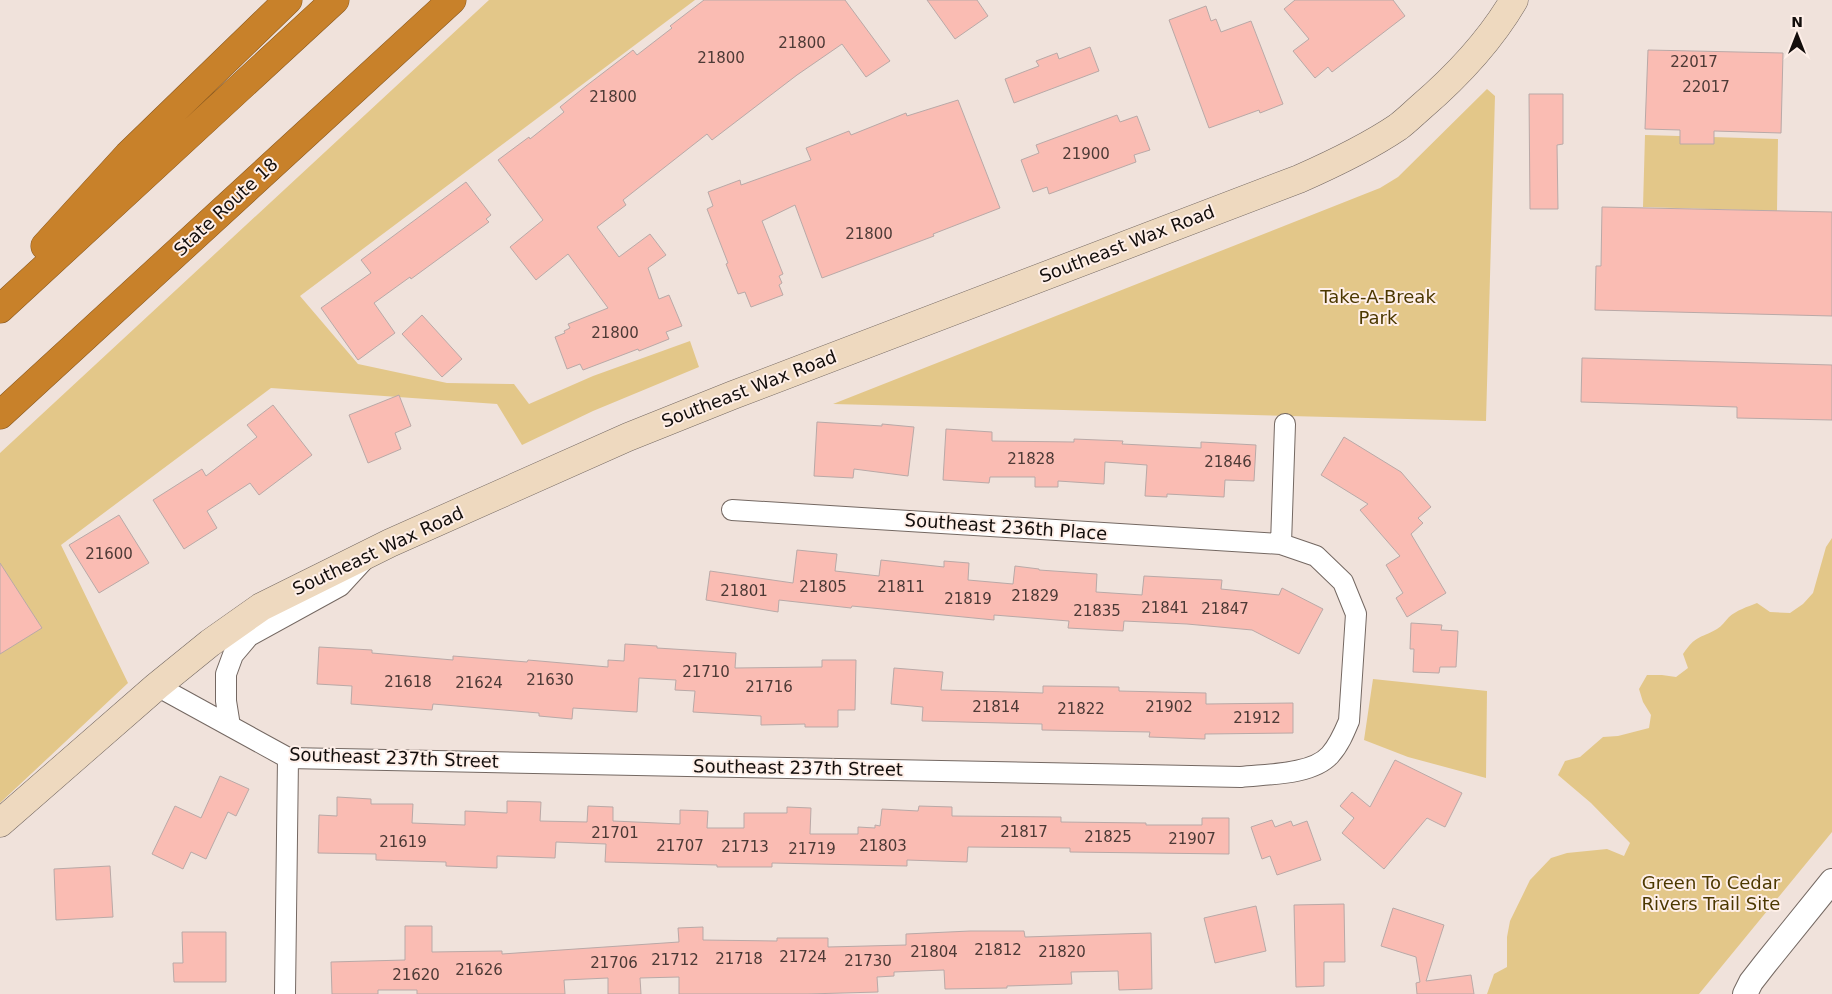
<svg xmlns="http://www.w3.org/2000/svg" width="1832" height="994" viewBox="0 0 1832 994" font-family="'DejaVu Sans',sans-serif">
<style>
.green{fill:#e3c789}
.building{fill:#fabcb3;stroke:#b9a9a7}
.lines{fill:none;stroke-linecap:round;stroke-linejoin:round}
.minor-casing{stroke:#746862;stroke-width:22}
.tertiary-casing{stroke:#746862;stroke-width:26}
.secondary-casing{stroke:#746862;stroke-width:29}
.motorway-casing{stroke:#895920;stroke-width:29}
.minor{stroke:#fff;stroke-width:20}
.tertiary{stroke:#fff;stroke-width:24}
.secondary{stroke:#eed9bf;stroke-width:28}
.motorway{stroke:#c8812a;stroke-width:28}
.labels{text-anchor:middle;stroke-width:4;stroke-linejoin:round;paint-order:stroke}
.number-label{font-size:15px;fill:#4d3a36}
.street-label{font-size:18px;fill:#130e0c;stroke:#feefe8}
.park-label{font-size:18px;fill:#4c3800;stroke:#feefe8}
</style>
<rect width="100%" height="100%" fill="#f0e2db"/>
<path class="green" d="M 489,0 L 695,0 L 300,296 L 358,364 L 447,383 L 514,384 L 529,404 L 593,376 L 690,341 L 699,367 L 593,411 L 522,445 L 497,404 L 271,388 L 61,545 L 128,683 L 0,803 L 0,453 Z
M 1487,89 L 1495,96 L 1486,421 L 833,404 L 1380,188 L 1398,177 Z
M 1645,135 L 1778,139 L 1777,211 L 1643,207 Z
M 1832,538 L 1832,832 L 1699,994 L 1487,994 L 1494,974 L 1507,967 L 1507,937 L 1510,921 L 1530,880 L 1551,858 L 1567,853 L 1607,849 L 1624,856 L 1630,843 L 1591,803 L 1558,775 L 1565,761 L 1580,757 L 1603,737 L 1618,736 L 1649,728 L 1651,715 L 1643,702 L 1639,689 L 1647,675 L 1662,675 L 1676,677 L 1688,668 L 1683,654 C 1696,635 1699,639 1717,629 C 1722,626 1725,621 1729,617 C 1737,610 1747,607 1757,603 L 1770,612 L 1790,613 L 1803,604 L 1813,593 L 1826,547 Z
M 1373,679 L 1487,691 L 1486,778 L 1408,757 L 1364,740 Z"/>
<path class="building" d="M 704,0 L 845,0 L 890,61 L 866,77 L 842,44 L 797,75 L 712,140 L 707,134 L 623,200 L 626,205 L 597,227 L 619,257 L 650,234 L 666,255 L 648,268 L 659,299 L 669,295 L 682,326 L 666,332 L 669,339 L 639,351 L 638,349 L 583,370 L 580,364 L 567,369 L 555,337 L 565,333 L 564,331 L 570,328 L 568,324 L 608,308 L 568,254 L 536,280 L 510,247 L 543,220 L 498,160 L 529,137 L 530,139 L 564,112 L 560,107 L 586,86 L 633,50 L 637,55 L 672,28 L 670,26 Z
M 927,0 L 977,0 L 988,16 L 955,39 Z
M 1295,0 L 1393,0 L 1405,16 L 1332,72 L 1328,67 L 1315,78 L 1293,51 L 1309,39 L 1284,9 Z
M 1206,6 L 1211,21 L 1216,19 L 1221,32 L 1251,21 L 1283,104 L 1260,113 L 1259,110 L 1209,128 L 1169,20 Z
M 1090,47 L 1099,71 L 1014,103 L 1005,79 L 1039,66 L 1036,61 L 1057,53 L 1059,59 Z
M 1648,50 L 1783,53 L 1781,133 L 1714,131 L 1714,144 L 1680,144 L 1680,130 L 1645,129 Z
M 1529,94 L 1563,94 L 1563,144 L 1557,145 L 1558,209 L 1530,209 Z
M 958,100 L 1000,208 L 933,234 L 934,236 L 822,278 L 795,205 L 762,221 L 783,274 L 779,276 L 782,283 L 779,285 L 783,295 L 751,307 L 745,292 L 738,294 L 726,264 L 728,263 L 707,209 L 713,206 L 708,192 L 740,180 L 741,185 L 811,160 L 806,148 L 849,131 L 851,135 L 906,113 L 907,116 Z
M 1117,115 L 1120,122 L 1137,116 L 1150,150 L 1134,155 L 1136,162 L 1049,194 L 1047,187 L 1033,192 L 1021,160 L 1039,153 L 1036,145 Z
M 466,182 L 491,215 L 486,219 L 489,222 L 411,279 L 410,277 L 374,303 L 395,333 L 358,360 L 321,308 L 371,273 L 361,260 Z
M 1602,207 L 1832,212 L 1832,316 L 1595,310 L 1596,266 L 1601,266 Z
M 422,315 L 462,359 L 442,377 L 402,334 Z
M 1582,358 L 1832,365 L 1832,420 L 1737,418 L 1737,407 L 1581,402 Z
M 399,395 L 411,426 L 395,433 L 401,449 L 368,463 L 349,415 Z
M 273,405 L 312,455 L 259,495 L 250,483 L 207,511 L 217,528 L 184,549 L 153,500 L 202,469 L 206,476 L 257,437 L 247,425 Z
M 817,422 L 882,426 L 882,424 L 914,427 L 908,476 L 854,469 L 853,478 L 814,476 Z
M 946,429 L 992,432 L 992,441 L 1074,442 L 1074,439 L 1123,441 L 1122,444 L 1201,448 L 1201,442 L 1256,445 L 1254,481 L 1225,480 L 1224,497 L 1167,494 L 1167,497 L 1145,496 L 1147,465 L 1105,462 L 1104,484 L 1058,481 L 1058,487 L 1035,487 L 1035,477 L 990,477 L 989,483 L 943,480 Z
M 1344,437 L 1401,472 L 1431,507 L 1418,518 L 1423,523 L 1411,534 L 1446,593 L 1407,617 L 1396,598 L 1403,593 L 1386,565 L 1400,556 L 1360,510 L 1368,504 L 1321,475 Z
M 119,515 L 149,563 L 99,593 L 69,545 Z
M 797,550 L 837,554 L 835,571 L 879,576 L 881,560 L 944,567 L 944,561 L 969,563 L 968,580 L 1013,584 L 1015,566 L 1039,569 L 1039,570 L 1097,574 L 1096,592 L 1142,595 L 1144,576 L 1222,580 L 1221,589 L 1279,595 L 1282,588 L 1323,609 L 1299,654 L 1252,630 L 1187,624 L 1124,621 L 1123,631 L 1068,628 L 1069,621 L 994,615 L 994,620 L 852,606 L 851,608 L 779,600 L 778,612 L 706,600 L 710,571 L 793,583 Z
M 0,563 L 42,628 L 0,654 Z
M 1411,623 L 1442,625 L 1441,630 L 1458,631 L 1456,667 L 1440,667 L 1439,673 L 1413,672 L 1414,649 L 1410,649 Z
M 625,644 L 657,646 L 657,648 L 736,653 L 735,668 L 822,667 L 822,660 L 856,660 L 855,710 L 838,710 L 838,727 L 805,727 L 805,724 L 761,725 L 761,716 L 693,712 L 695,691 L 675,690 L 676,680 L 639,678 L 637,712 L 573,708 L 572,719 L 539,716 L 539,713 L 433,704 L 432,710 L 351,704 L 352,686 L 317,684 L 319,647 L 372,650 L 372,653 L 453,660 L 453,656 L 527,662 L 528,660 L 608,667 L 608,660 L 624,661 Z
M 894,668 L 943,672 L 941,690 L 1043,693 L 1043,686 L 1119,687 L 1119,691 L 1206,693 L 1206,704 L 1293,703 L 1293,733 L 1205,734 L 1205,739 L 1149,737 L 1150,732 L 1042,730 L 1042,724 L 922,721 L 923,707 L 891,704 Z
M 1395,760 L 1462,793 L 1445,827 L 1427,818 L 1384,869 L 1342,833 L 1354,818 L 1340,806 L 1352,792 L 1370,807 Z
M 220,776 L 249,789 L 236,816 L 228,812 L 206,859 L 191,852 L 183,869 L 152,854 L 175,806 L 201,818 Z
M 337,797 L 371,799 L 371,804 L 413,804 L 412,823 L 465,825 L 465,811 L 507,813 L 507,801 L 541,802 L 540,821 L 587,822 L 588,806 L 613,807 L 613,821 L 680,824 L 680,810 L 708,811 L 707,828 L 744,828 L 744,813 L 787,813 L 787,807 L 811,808 L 810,834 L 858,834 L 858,827 L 875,828 L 875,825 L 880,826 L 882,809 L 918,811 L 919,806 L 952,807 L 952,816 L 1061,817 L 1061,822 L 1146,823 L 1146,825 L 1202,825 L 1202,818 L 1229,818 L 1229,854 L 1070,852 L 1070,848 L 968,847 L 967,862 L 907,860 L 907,866 L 772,863 L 772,867 L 717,867 L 717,865 L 605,862 L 606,844 L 556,842 L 555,858 L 497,856 L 497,868 L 446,866 L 446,862 L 376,860 L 376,854 L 318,853 L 319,815 L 337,816 Z
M 1272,820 L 1275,827 L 1291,821 L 1293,826 L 1307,821 L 1321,860 L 1277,875 L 1270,856 L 1262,859 L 1251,827 Z
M 110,866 L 113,917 L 56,920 L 54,869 Z
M 1344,904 L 1345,962 L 1324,962 L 1324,986 L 1296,987 L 1294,905 Z
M 1256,906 L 1266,951 L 1215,963 L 1204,918 Z
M 1393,908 L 1444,925 L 1426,981 L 1471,975 L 1474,994 L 1417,994 L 1416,983 L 1420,982 L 1416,957 L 1381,946 Z
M 405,926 L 432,926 L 432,952 L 502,951 L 502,954 L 679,942 L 678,928 L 703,927 L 703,940 L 777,941 L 777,938 L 828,938 L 828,947 L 906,945 L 906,934 L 970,931 L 1024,931 L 1025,937 L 1151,933 L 1152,989 L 1119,990 L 1118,971 L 1071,972 L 1072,984 L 1007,986 L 1007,988 L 945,989 L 944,970 L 894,972 L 894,976 L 877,977 L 878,992 L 807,994 L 679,994 L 679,977 L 640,978 L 641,994 L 608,994 L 608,978 L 564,980 L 565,994 L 417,994 L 417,990 L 378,990 L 378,994 L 332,994 L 331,962 L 405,960 Z
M 182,932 L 226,932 L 226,982 L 174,982 L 173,963 L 183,963 Z"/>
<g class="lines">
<g class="minor-casing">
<path id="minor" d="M 1281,544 L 1285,424
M 157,686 L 288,758 L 1241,777 C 1267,774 1312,775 1330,755 C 1339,745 1344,733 1349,721 L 1356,614 L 1343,582 L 1316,556 L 1281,544 L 732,510
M 230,726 L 226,701 L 226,674 L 233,655 L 249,636 L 340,586 L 363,561
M 285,994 L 288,758"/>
</g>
<g class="tertiary-casing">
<path id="tertiary" d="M 1745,994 L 1751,982 L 1765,964 L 1832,881"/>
</g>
<g class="secondary-casing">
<path id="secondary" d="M 0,823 L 157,686 L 210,643 L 261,607 L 390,543 L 628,437 L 733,395 L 1299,179 C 1333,164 1367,148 1398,127 C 1406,121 1413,114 1421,107 C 1457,76 1490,41 1514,0"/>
</g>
<g class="motorway-casing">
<path id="motorway" d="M 45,246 L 128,155 L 288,0
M 0,309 L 335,0
M 0,415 L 452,0"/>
</g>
<use href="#minor" class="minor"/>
<use href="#tertiary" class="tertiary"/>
<use href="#secondary" class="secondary"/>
<use href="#motorway" class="motorway"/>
</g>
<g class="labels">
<g class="number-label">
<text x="802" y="48">21800</text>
<text x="721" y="63">21800</text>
<text x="1694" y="67">22017</text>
<text x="1706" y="92">22017</text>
<text x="613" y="102">21800</text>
<text x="1086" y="159">21900</text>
<text x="869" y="239">21800</text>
<text x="615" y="338">21800</text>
<text x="1031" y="464">21828</text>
<text x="1228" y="467">21846</text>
<text x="109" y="559">21600</text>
<text x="823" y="592">21805</text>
<text x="901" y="592">21811</text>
<text x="744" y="596">21801</text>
<text x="1035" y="601">21829</text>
<text x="968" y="604">21819</text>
<text x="1165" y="613">21841</text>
<text x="1225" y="614">21847</text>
<text x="1097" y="616">21835</text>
<text x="706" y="677">21710</text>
<text x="550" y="685">21630</text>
<text x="408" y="687">21618</text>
<text x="479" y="688">21624</text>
<text x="769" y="692">21716</text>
<text x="996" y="712">21814</text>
<text x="1169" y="712">21902</text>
<text x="1081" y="714">21822</text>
<text x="1257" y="723">21912</text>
<text x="1024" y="837">21817</text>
<text x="615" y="838">21701</text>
<text x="1108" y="842">21825</text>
<text x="1192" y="844">21907</text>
<text x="403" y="847">21619</text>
<text x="680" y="851">21707</text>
<text x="883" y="851">21803</text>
<text x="745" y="852">21713</text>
<text x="812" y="854">21719</text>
<text x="998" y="955">21812</text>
<text x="934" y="957">21804</text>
<text x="1062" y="957">21820</text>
<text x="803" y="962">21724</text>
<text x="739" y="964">21718</text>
<text x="675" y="965">21712</text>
<text x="868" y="966">21730</text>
<text x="614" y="968">21706</text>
<text x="479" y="975">21626</text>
<text x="416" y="980">21620</text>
</g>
<g class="street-label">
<text transform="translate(226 207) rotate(-43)" y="6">State Route 18</text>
<text transform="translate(1127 244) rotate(-21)" y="6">Southeast Wax Road</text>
<text transform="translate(749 389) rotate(-21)" y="6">Southeast Wax Road</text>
<text transform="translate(1006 527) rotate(4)" y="6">Southeast 236th Place</text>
<text transform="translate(378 551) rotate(-25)" y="6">Southeast Wax Road</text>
<text transform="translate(394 758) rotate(2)" y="6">Southeast 237th Street</text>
<text transform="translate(798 768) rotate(1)" y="6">Southeast 237th Street</text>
</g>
<g class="park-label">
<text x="1378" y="303">Take-A-Break<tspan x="1378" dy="21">Park</tspan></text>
<text x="1711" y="889">Green To Cedar<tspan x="1711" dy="21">Rivers Trail Site</tspan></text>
</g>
</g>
<g transform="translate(1797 35)" stroke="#feefe8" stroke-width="4" paint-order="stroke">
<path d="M0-4L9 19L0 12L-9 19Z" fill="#130e0c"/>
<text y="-8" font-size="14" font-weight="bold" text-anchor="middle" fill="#130e0c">N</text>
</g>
</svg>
